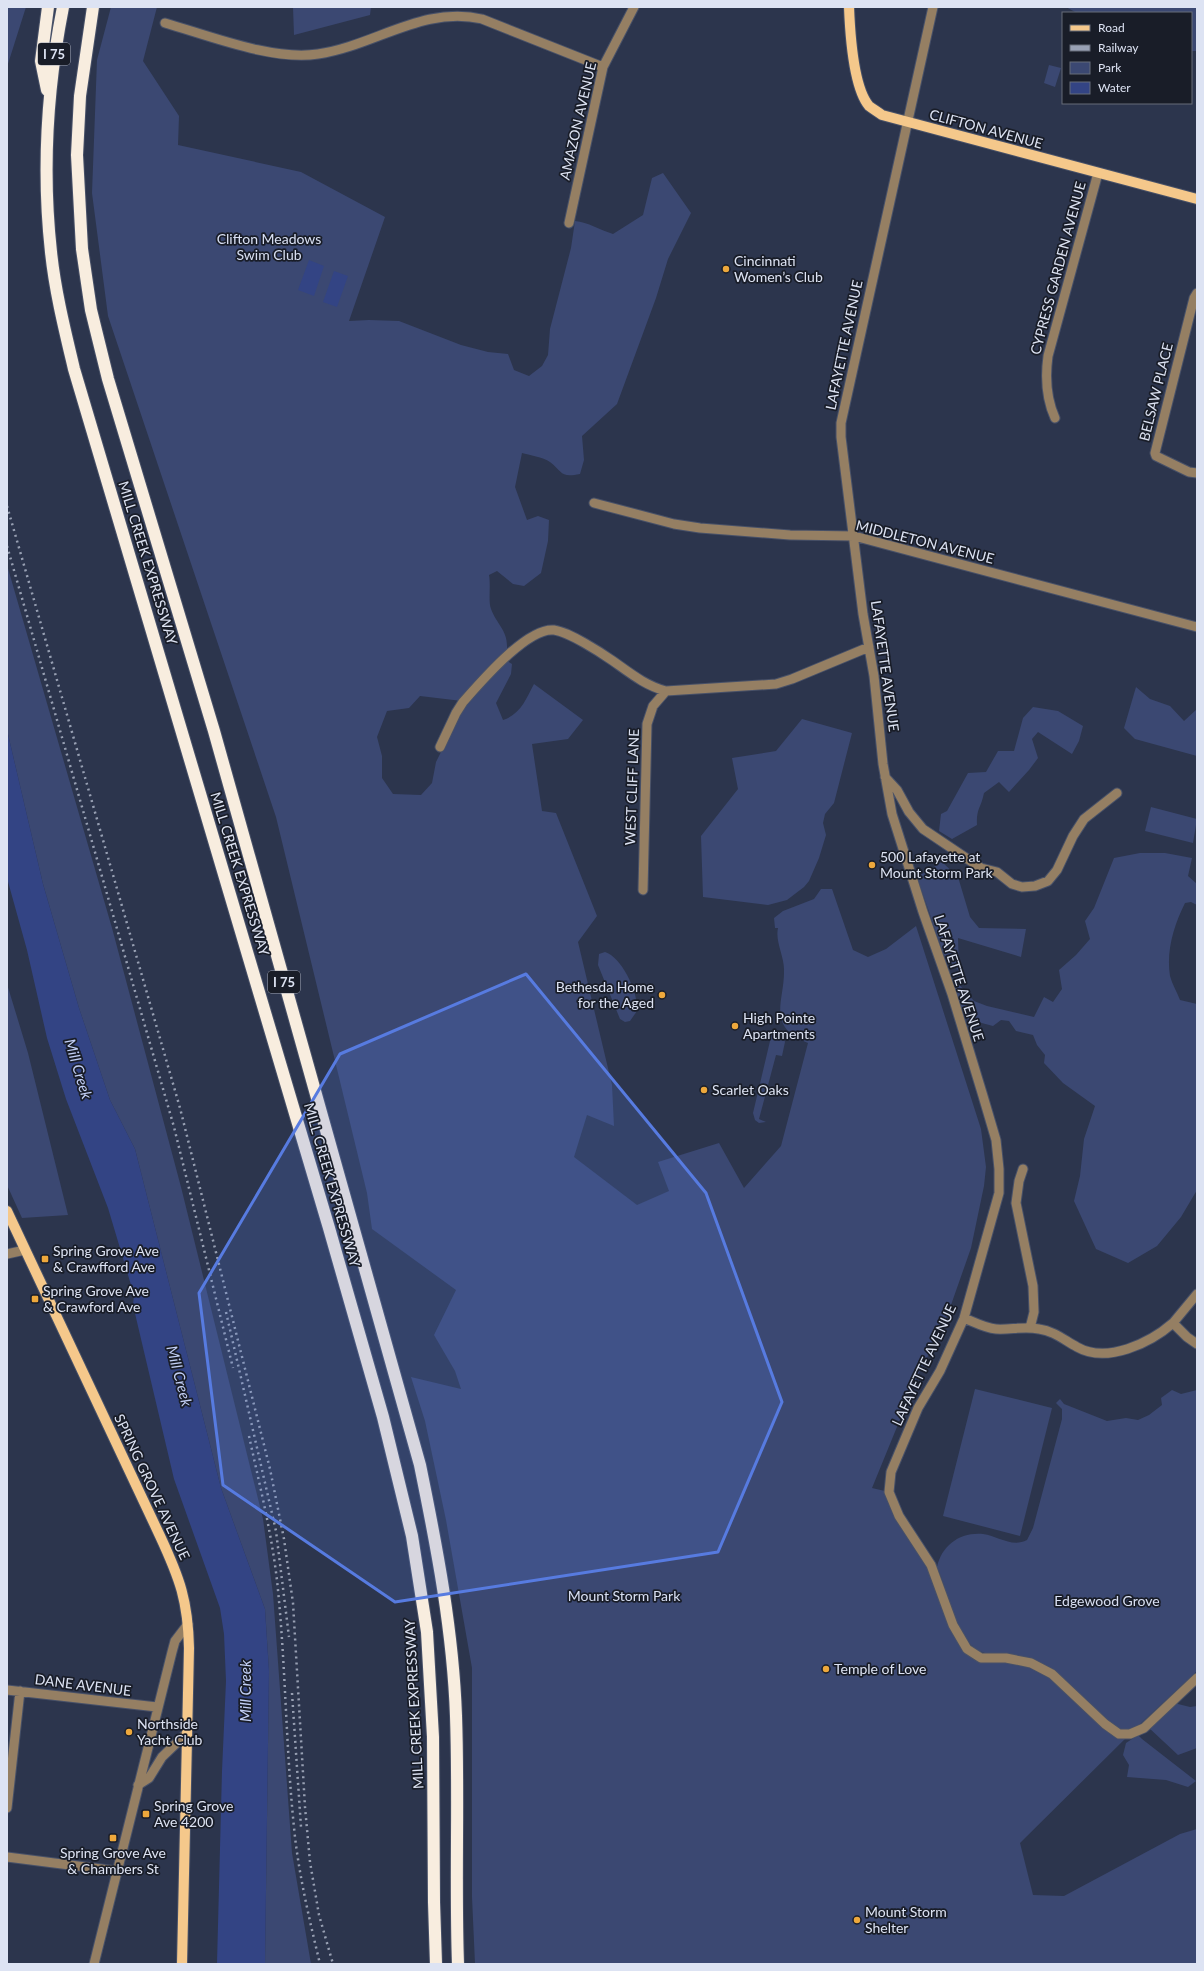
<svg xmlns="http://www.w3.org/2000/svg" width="1204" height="1971" viewBox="0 0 1204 1971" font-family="Lato,sans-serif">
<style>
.green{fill:#3b4872}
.water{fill:#334484}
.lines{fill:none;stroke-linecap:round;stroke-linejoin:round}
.minor-casing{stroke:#485168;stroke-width:11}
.major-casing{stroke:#485168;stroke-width:12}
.highway-casing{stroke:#485168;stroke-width:14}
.minor{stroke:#957f63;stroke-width:9}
.major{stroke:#f5c88b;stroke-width:10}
.highway{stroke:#f8eddf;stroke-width:12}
.rail{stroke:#98a0b3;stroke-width:2.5;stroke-dasharray:2 4;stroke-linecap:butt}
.marked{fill:#577be0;fill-opacity:0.2;stroke:#577be0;stroke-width:3;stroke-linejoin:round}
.poi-dot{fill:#eea83c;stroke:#191d28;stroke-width:1.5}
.labels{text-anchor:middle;stroke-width:3.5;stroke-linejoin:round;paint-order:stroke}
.shield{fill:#191d28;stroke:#a2a8b6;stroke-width:1}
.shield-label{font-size:13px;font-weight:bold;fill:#dde3f3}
.street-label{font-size:14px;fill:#dde3f3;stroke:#191d28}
.park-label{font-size:14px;fill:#d9e0f3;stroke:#191d28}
.poi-label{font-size:14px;fill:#dde3f3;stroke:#191d28;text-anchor:start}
.water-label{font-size:15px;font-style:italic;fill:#c2cff6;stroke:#191d28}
</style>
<rect width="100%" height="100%" fill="#2c354d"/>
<path class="green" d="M 7,7 L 26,7 L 7,67 Z
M 111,7 L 157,7 L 143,61 L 179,116 L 178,145 L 301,172 L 385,217 L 349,321 L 369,320 L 399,321 L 461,345 L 488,352 L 508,354 L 514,370 L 529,376 L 542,366 L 548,355 L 550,329 L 571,248 L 575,221 C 588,222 600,230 613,234 L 643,215 L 652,178 L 663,173 L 691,213 L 668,259 L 656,298 L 617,404 L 582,436 L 584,460 L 580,474 C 560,478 563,472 550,462 C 543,457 529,455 522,453 L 515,487 L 527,520 L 538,516 L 549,520 L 548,541 L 541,573 L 524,586 L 513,584 L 497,571 L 489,575 C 491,585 488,601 491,609 C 497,625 508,630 507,649 L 462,701 L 420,696 L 409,708 L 387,711 L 377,737 L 382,756 L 382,778 L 393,794 L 421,795 L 432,783 L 436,762 L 463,708 L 485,683 L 507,661 L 512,664 L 511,674 L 496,703 L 503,720 C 521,714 526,699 534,684 L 583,720 L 568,739 L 532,744 L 542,811 L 556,813 L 597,916 L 578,942 L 612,1085 L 614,1126 L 587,1115 L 574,1157 L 637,1205 L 669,1191 L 658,1162 L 719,1143 L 744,1188 L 781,1146 L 808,1043 C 765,1026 785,1001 784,969 C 784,956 775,941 778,928 L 775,928 L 774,918 L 783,911 L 814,899 L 821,889 L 832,889 L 853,950 L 868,957 L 886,949 L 916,926 L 981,1129 L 986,1167 L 984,1186 L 971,1248 L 951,1305 L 942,1329 L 919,1373 L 872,1488 L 889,1492 L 931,1565 L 946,1607 L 974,1654 L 1042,1668 L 1105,1724 L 1130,1734 L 1020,1843 L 1033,1895 L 1064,1896 L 1180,1834 L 1197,1829 L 1197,1964 L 475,1964 L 472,1897 L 472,1668 L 446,1520 L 425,1421 L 411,1377 L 461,1389 L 455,1371 L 434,1335 L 456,1290 L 372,1229 L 367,1193 L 276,817 L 108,316 L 92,193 L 97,60 Z
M 293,7 L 371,7 L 370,15 L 294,35 Z
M 1066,7 L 1197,7 L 1197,51 L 1191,51 L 1191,13 L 1077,13 Z
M 1049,65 L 1061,68 L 1055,87 L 1044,83 Z
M 7,565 L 112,928 L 181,1187 L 263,1519 L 273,1594 L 292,1853 L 311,1964 L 265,1964 L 269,1671 L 265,1609 L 221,1488 L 135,1149 L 110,1100 L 79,1008 L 43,884 L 7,730 Z
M 1136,687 L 1150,699 L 1170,706 L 1184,721 L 1197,709 L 1197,756 L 1135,739 L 1124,728 Z
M 1033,707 L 1058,711 L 1083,726 L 1079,741 L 1072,754 L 1038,732 L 1032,739 L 1038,758 L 1029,770 L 1009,792 L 999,782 L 984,793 C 981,808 976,809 977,825 L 952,839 L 939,831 L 941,814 L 947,811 L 968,773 L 986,772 L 998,751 L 1014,751 L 1023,718 Z
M 802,719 L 852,733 L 834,803 L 825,814 L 823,823 L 826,835 L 819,858 L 809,881 L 804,887 L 787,900 L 768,905 L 703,897 L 701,836 L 738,789 L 732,758 L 776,751 Z
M 1151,807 L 1197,819 L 1193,843 L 1145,831 Z
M 1140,853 L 1165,853 L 1192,858 L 1188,876 L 1197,884 L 1197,905 L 1191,902 L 1185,903 C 1174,925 1166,951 1170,976 C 1172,984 1177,992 1180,1000 L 1197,1004 L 1197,1190 L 1181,1217 L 1157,1246 L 1128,1263 L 1096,1249 L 1074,1201 L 1080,1176 L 1084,1139 L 1095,1106 L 1063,1083 L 1044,1063 L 1045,1055 L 1037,1045 L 1033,1035 L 1016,1031 L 1009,1021 L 1001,1020 L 993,1026 L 963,1018 L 951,986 L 955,980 L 974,1001 L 987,1006 L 1034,1017 L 1044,997 L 1053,1002 L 1062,989 L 1059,970 L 1076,955 L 1090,939 L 1085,921 L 1094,908 L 1114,858 Z
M 942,862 L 958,877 L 970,917 L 979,928 L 1026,929 L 1021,957 L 958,938 L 959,971 L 944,955 L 917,877 Z
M 605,952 C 622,957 639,994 637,1011 L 630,1021 L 625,1022 L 620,1019 L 598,965 L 599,954 Z
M 7,984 L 28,1053 L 68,1215 L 22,1218 L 7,1185 Z
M 776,1031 L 783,1036 L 785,1042 L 782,1056 L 776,1055 L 759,1119 L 766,1122 L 759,1123 L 755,1120 L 753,1113 L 770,1041 L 772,1034 Z
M 975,1389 L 1052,1408 L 1020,1536 L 943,1516 Z
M 1172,1390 L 1181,1394 L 1197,1390 L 1197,1671 L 1138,1726 C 1130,1730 1124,1731 1116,1728 L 1031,1659 C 1016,1653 1001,1657 985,1653 C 955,1645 949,1592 937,1567 C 942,1545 960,1532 983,1534 C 998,1536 1012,1548 1027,1540 L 1033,1528 L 1062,1419 L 1062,1409 L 1056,1403 L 1060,1399 L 1064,1404 L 1107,1421 L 1126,1418 L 1138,1420 L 1149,1415 L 1162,1405 L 1161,1398 Z
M 1174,1703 L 1190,1707 L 1197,1706 L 1197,1748 L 1178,1755 L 1148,1727 Z
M 1138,1735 L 1142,1739 L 1196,1781 L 1188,1787 L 1166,1780 L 1127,1777 L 1129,1765 L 1123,1755 L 1126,1743 Z"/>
<path class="water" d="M 309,260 L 324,266 L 314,296 L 298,290 Z
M 334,271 L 348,276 L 337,307 L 323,302 Z
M 7,730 L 43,884 L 79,1008 L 110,1100 L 135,1149 L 221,1488 L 265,1609 L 269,1671 L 265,1964 L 217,1964 L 222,1771 L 226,1681 L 224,1634 L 220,1608 L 174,1479 L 133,1305 L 134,1295 L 108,1208 L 66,1099 L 47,1038 L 27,950 L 7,878 Z"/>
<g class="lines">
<g class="minor-casing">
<path id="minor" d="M 933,7 L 841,423 L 841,437 L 863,614 L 874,676 L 883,764 L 892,814 L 923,912 L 952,994 L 983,1096 L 996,1140 L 999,1169 L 999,1193 L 964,1318 L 940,1371 L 918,1408 L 891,1472 L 889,1492 L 899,1516 L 931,1565 L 953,1625 L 967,1649 L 981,1658 L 1006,1658 L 1031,1663 L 1052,1674 L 1105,1724 L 1119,1734 L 1130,1734 L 1144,1728 L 1197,1678
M 165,23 C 210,36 273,61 318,54 C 374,46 424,5 482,19 L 603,67
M 569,223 L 603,67 L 634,7
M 1197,293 L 1194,298 L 1155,453 L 1156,456 L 1189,472 L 1197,473
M 1055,418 C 1046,398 1045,378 1048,356 L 1098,173
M 594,503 L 674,524 L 700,528 L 790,535 L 854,536 L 1197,627
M 440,747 L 456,713 L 463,702 C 480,683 527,627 554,630 C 569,632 600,652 613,661 C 630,673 646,686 666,691 L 776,684 L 792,679 L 869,647
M 885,777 L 897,790 L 909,812 L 923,829 L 981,868 L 997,872 L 1012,884 L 1022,887 L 1035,886 L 1048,881 L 1057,870 L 1073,836 L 1084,819 L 1117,793
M 643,890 L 647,724 L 653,706 L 666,691
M 1023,1169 L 1019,1181 L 1016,1203 L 1033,1286 L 1034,1312 L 1030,1328
M 7,1254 L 25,1250
M 1197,1294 L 1173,1323 L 1187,1337 L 1197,1344
M 964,1318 C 974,1322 985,1328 996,1329 C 1010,1330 1024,1326 1039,1329 C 1054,1331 1064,1340 1077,1347 C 1107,1364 1150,1343 1173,1323
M 7,1690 L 157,1707
M 138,1785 L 149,1778 L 162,1757 L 187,1733
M 7,1808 L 20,1691
M 7,1857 L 117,1871
M 94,1964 L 172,1652 L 175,1641 L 188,1624"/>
</g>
<g class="major-casing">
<path id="major" d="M 849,7 C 850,32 853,87 869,106 C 873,109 878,112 882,115 L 1197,199
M 7,1211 L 160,1536 C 180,1579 188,1601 189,1648 L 182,1964"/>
</g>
<g class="highway-casing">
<path id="highway" d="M 63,7 C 47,88 42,170 51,252 C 55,291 65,331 74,369 L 329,1228 L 383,1417 L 412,1536 L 427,1632 L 433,1737 L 434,1902 L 436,1964
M 93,7 L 80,96 L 77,155 L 82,249 L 91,310 L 108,379 L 214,731 L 420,1465 C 437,1548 453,1631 456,1716 C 459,1799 455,1881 458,1964
M 47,90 L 41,61 L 48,7"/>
</g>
<use href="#minor" class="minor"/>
<use href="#major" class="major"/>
<use href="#highway" class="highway"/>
<path class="rail" d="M 7,506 L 180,1108 L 270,1469 L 284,1539 L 293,1603 L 305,1807 L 310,1862 L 319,1915 L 333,1964
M 7,546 L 174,1127 L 233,1368
M 226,1312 L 276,1531 L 289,1637
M 249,1436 C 260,1487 273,1538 278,1590 C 286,1672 286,1755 295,1837 C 300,1880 310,1922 320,1964
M 292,1693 L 301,1827"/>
</g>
<path class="marked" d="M 526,974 L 706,1193 L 782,1402 L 718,1552 L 395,1602 L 223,1485 L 199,1293 L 340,1054 Z"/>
<g class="poi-dot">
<circle cx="726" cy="269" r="4"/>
<circle cx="872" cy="865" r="4"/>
<circle cx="662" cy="995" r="4"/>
<circle cx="735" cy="1026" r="4"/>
<circle cx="704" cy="1090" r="4"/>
<rect x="41" y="1255" width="8" height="8" rx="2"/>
<rect x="31" y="1295" width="8" height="8" rx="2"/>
<circle cx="826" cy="1669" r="4"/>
<circle cx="129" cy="1732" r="4"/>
<rect x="142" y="1810" width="8" height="8" rx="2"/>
<rect x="109" y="1834" width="8" height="8" rx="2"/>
<circle cx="857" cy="1920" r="4"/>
</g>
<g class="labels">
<g class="shield">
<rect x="38" y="43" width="32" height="22" rx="3"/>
<rect x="268" y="971" width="32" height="22" rx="3"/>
</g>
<g class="shield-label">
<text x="54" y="59">I 75</text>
<text x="284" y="987">I 75</text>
</g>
<g class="street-label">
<text transform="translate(578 121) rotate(-77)" y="5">AMAZON AVENUE</text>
<text transform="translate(986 129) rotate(15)" y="5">CLIFTON AVENUE</text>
<text transform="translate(1058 268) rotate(-75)" y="5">CYPRESS GARDEN AVENUE</text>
<text transform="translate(844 345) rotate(-78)" y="5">LAFAYETTE AVENUE</text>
<text transform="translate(1156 392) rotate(-76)" y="5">BELSAW PLACE</text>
<text transform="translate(925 542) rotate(14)" y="5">MIDDLETON AVENUE</text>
<text transform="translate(148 563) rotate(73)" y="5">MILL CREEK EXPRESSWAY</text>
<text transform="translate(885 666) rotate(82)" y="5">LAFAYETTE AVENUE</text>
<text transform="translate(632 787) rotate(-88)" y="5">WEST CLIFF LANE</text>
<text transform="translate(240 874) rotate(73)" y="5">MILL CREEK EXPRESSWAY</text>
<text transform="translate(959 978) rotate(72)" y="5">LAFAYETTE AVENUE</text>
<text transform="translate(332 1185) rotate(74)" y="5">MILL CREEK EXPRESSWAY</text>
<text transform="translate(924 1365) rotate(-65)" y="5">LAFAYETTE AVENUE</text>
<text transform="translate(152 1487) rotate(65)" y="5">SPRING GROVE AVENUE</text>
<text transform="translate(83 1685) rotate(7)" y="5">DANE AVENUE</text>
<text transform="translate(414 1704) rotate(-93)" y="5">MILL CREEK EXPRESSWAY</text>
</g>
<g class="park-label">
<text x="269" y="244">Clifton Meadows<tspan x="269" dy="16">Swim Club</tspan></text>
<text x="624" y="1601">Mount Storm Park</text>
<text x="1107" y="1606">Edgewood Grove</text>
</g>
<g class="poi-label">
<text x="734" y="266">Cincinnati<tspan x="734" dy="16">Women’s Club</tspan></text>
<text x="880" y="862">500 Lafayette at<tspan x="880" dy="16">Mount Storm Park</tspan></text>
<text x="654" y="992" text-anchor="end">Bethesda Home<tspan x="654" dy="16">for the Aged</tspan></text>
<text x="743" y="1023">High Pointe<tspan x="743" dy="16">Apartments</tspan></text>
<text x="712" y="1095">Scarlet Oaks</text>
<text x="53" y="1256">Spring Grove Ave<tspan x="53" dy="16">&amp; Crawfford Ave</tspan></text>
<text x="43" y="1296">Spring Grove Ave<tspan x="43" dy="16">&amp; Crawford Ave</tspan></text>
<text x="834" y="1674">Temple of Love</text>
<text x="137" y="1729">Northside<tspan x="137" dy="16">Yacht Club</tspan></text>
<text x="154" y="1811">Spring Grove<tspan x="154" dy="16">Ave 4200</tspan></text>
<text x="113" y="1858" text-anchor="middle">Spring Grove Ave<tspan x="113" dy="16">&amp; Chambers St</tspan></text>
<text x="865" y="1917">Mount Storm<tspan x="865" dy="16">Shelter</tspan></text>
</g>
<g class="water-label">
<text transform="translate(78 1069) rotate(73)" y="5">Mill Creek</text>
<text transform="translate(179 1376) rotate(75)" y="5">Mill Creek</text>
<text transform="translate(246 1691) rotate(-90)" y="5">Mill Creek</text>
</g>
</g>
<rect width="1204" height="1971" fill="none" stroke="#dde3f3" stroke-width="16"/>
<rect x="1062" y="12" width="130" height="92" fill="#191d28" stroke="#676c79"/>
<rect x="1070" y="25" width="20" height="6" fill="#f5c88b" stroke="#676c79"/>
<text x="1098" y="32" font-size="12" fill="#dde3f3">Road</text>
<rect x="1070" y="45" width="20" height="6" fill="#98a0b3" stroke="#676c79"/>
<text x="1098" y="52" font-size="12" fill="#dde3f3">Railway</text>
<rect x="1070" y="62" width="20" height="12" fill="#3b4872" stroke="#676c79"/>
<text x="1098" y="72" font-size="12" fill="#dde3f3">Park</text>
<rect x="1070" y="82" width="20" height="12" fill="#334484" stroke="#676c79"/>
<text x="1098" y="92" font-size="12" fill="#dde3f3">Water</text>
</svg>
